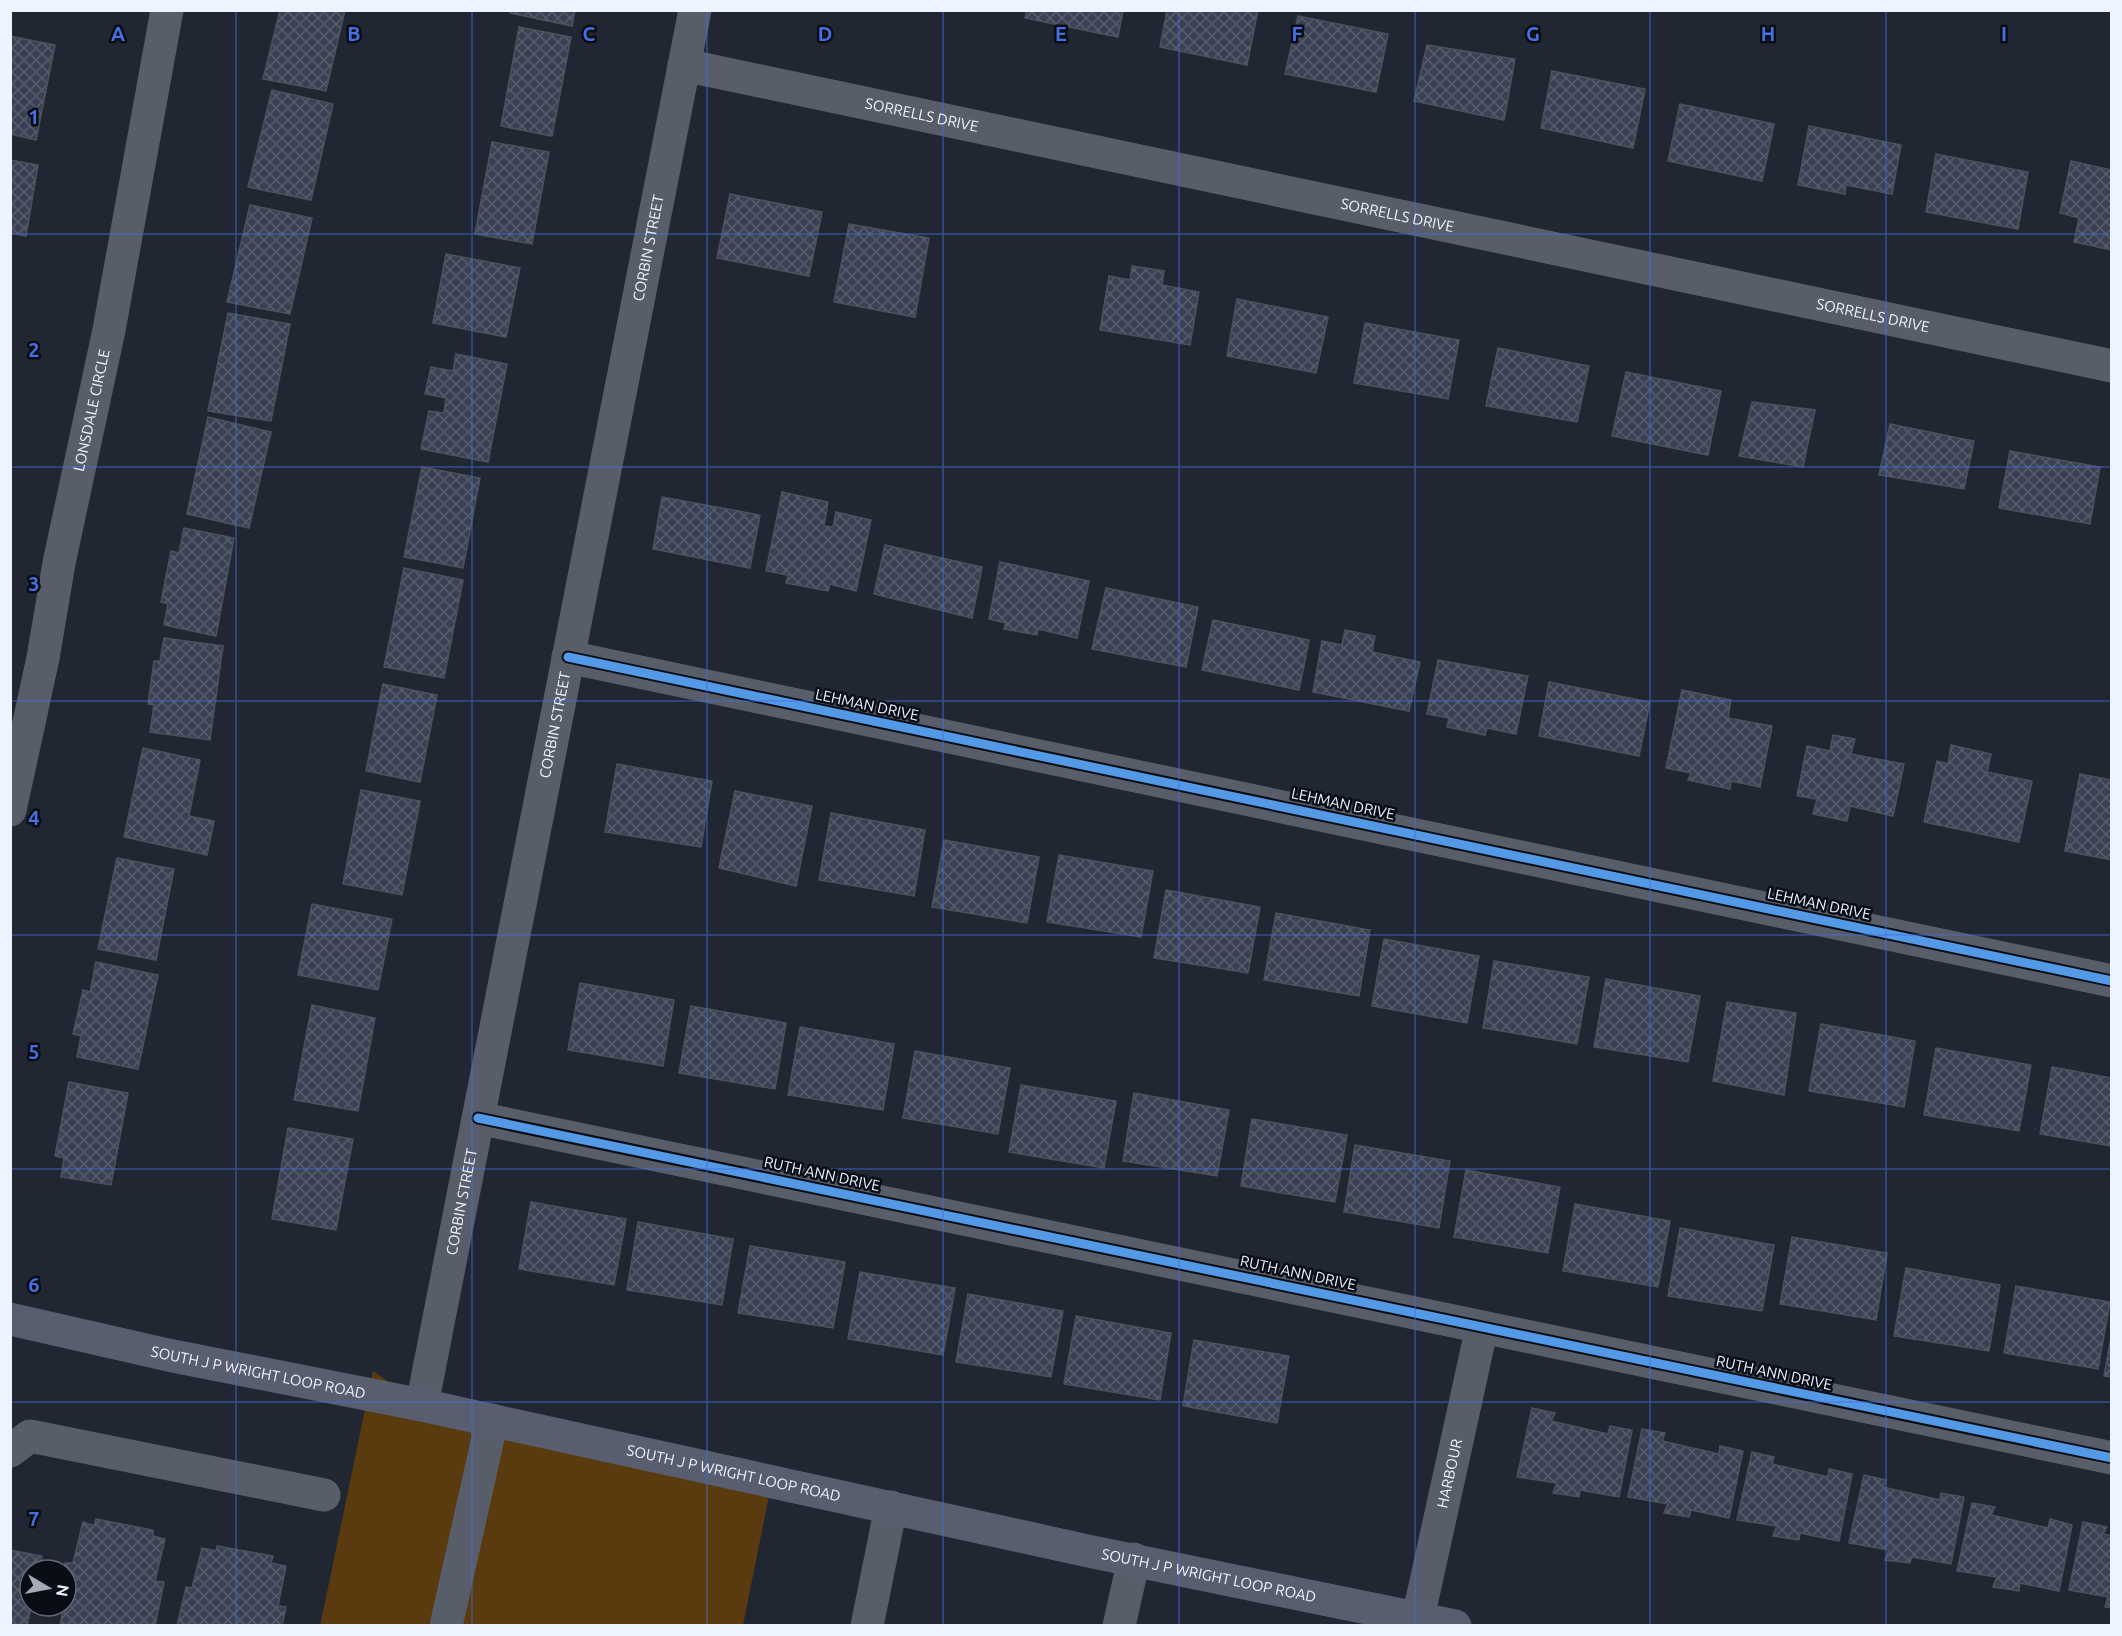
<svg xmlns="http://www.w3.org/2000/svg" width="2122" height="1636" viewBox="0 0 2122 1636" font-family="Ubuntu,sans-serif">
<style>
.green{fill:#593b0f}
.building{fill:url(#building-cross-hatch);stroke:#4c525b;stroke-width:1.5}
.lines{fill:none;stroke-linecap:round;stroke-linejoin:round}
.minor{stroke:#585e69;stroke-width:33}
.major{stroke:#585e6e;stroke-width:33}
.cycleway-casing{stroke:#090d16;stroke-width:13}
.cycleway{stroke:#5399e6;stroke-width:9}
.grid{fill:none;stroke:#476fe0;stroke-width:1.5;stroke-opacity:0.55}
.labels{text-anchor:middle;stroke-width:5;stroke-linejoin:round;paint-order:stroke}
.street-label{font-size:15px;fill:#edf3ff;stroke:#090d16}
.grid-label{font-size:20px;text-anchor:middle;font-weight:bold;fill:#476fe0;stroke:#090d16;stroke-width:5;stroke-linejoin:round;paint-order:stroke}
</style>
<defs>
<pattern id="building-cross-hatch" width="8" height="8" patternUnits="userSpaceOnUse" patternTransform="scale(1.5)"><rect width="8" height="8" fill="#394153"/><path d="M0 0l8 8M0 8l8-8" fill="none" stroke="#565d6d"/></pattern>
</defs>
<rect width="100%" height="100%" fill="#212732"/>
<path class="green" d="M 373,1371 L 422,1405 L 772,1481 L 743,1625 L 320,1626 Z"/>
<path class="building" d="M 280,10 L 345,10 L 326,91 L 263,79 Z
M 511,10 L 575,10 L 572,26 L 510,13 Z
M 1027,10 L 1123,10 L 1118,37 L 1025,18 Z
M 1167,10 L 1258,10 L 1247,65 L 1160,47 Z
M 1298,16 L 1388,34 L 1376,92 L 1285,74 Z
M 519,27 L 571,37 L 552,136 L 501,126 Z
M 10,36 L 55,45 L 36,140 L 10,134 Z
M 1427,45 L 1515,59 L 1504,120 L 1414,101 Z
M 1552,71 L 1645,89 L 1633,148 L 1541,128 Z
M 272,90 L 333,104 L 311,200 L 248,187 Z
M 1680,104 L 1774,124 L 1762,181 L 1668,161 Z
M 1809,126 L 1901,145 L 1892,194 L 1846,185 L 1845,194 L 1798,185 Z
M 492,142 L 549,152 L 532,244 L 475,234 Z
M 1936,154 L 2028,172 L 2018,229 L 1926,212 Z
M 10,160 L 38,165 L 26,236 L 10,233 Z
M 2071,161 L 2112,170 L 2112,250 L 2074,242 L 2079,218 L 2060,213 Z
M 730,194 L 822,212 L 809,276 L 717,258 Z
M 250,205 L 312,218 L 290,314 L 227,302 Z
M 849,224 L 929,238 L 915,317 L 834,302 Z
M 446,254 L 520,268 L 506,337 L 433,323 Z
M 1132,266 L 1164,271 L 1162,285 L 1199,292 L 1190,345 L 1100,330 L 1109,276 L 1130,280 Z
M 1237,299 L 1328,317 L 1316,373 L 1227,356 Z
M 228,313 L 290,324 L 271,421 L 208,411 Z
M 1365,323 L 1459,340 L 1448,399 L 1354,383 Z
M 1498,348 L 1589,366 L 1577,422 L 1486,406 Z
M 456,354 L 507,364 L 488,462 L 421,449 L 429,411 L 444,413 L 446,398 L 425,394 L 431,367 L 453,371 Z
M 1626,372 L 1721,391 L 1708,455 L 1612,436 Z
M 1752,402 L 1815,410 L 1803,467 L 1739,456 Z
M 208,417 L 271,432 L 249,528 L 187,514 Z
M 1890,424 L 1974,441 L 1964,489 L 1879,475 Z
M 2010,451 L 2100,467 L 2090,524 L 1999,508 Z
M 422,467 L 480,478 L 463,568 L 404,557 Z
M 782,492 L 828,502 L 824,526 L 833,527 L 836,512 L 871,520 L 856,591 L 830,584 L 828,591 L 786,583 L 788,575 L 766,571 Z
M 662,497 L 760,515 L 750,568 L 653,549 Z
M 184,528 L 234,538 L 216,636 L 164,625 L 168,604 L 161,602 L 171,551 L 179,553 Z
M 885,545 L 982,567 L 972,618 L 874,594 Z
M 1000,562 L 1089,581 L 1077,638 L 1038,629 L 1037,635 L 1004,629 L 1006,623 L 989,619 Z
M 404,568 L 463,580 L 444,678 L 384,667 Z
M 1106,588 L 1198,607 L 1186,667 L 1092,649 Z
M 1213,620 L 1309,640 L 1299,690 L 1202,670 Z
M 1345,630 L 1375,636 L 1372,652 L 1420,662 L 1409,711 L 1313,692 L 1322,641 L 1342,645 Z
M 164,638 L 223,646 L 210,740 L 150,732 L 154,705 L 148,704 L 154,661 L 160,661 Z
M 1438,660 L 1528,676 L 1516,734 L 1487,728 L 1485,735 L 1447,727 L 1449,718 L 1427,714 Z
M 1549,682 L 1650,702 L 1639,756 L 1539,736 Z
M 383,684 L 437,695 L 420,782 L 366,771 Z
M 1682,690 L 1731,700 L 1728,718 L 1772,726 L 1760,787 L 1731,781 L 1730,789 L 1688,780 L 1691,773 L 1666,768 Z
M 1833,735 L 1855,739 L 1851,754 L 1904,764 L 1893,816 L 1850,806 L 1847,821 L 1813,814 L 1817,799 L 1797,796 L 1807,746 L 1830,751 Z
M 1951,745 L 1991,754 L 1987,772 L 2032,781 L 2019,842 L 1924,822 L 1937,761 L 1948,764 Z
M 143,748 L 200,760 L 189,816 L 214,821 L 207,855 L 124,837 Z
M 617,764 L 712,781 L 701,847 L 605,832 Z
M 2080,774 L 2112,780 L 2112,860 L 2065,851 Z
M 361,790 L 420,801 L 402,895 L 343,884 Z
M 735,791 L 812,806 L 796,886 L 719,868 Z
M 831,813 L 925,830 L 914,896 L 819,880 Z
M 944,840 L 1039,857 L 1027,923 L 932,907 Z
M 1059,855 L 1153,871 L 1141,937 L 1047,922 Z
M 117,858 L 174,869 L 156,960 L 98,949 Z
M 1166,890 L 1260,907 L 1248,973 L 1154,958 Z
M 312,904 L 392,919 L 378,990 L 298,975 Z
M 1276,913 L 1370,930 L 1359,996 L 1264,980 Z
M 1384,939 L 1479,956 L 1467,1023 L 1372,1006 Z
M 1494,961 L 1589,977 L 1577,1044 L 1483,1028 Z
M 96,962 L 158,975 L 138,1069 L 77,1057 L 81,1036 L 73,1034 L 83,990 L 90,992 Z
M 1606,979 L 1700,996 L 1688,1062 L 1594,1047 Z
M 580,983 L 674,1000 L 663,1066 L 568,1050 Z
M 1727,1002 L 1796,1013 L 1784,1095 L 1713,1081 Z
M 312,1005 L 375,1018 L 358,1111 L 294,1100 Z
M 691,1006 L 786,1023 L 775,1089 L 679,1073 Z
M 1821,1024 L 1915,1041 L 1904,1107 L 1809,1091 Z
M 800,1027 L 894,1044 L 883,1110 L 788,1095 Z
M 1936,1048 L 2031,1065 L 2019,1131 L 1924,1115 Z
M 915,1051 L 1010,1068 L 998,1134 L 903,1118 Z
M 2052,1067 L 2112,1078 L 2112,1146 L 2040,1134 Z
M 69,1082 L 128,1093 L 111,1185 L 61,1177 L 64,1158 L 55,1156 Z
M 1021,1085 L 1116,1101 L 1104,1168 L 1009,1152 Z
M 1134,1093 L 1229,1110 L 1217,1176 L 1123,1161 Z
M 1252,1119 L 1347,1135 L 1335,1202 L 1241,1186 Z
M 288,1128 L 353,1139 L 336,1230 L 272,1219 Z
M 1355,1145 L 1450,1161 L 1439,1228 L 1344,1212 Z
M 1466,1170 L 1560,1187 L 1548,1253 L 1454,1237 Z
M 531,1202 L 626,1219 L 614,1285 L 519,1269 Z
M 1575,1204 L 1670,1221 L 1658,1287 L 1563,1271 Z
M 638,1222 L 733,1239 L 722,1305 L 627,1290 Z
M 1680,1228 L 1774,1245 L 1762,1311 L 1668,1296 Z
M 1792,1237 L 1887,1253 L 1876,1320 L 1780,1304 Z
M 750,1246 L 845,1262 L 833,1328 L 738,1313 Z
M 1906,1268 L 2000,1285 L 1989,1351 L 1894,1336 Z
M 860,1272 L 955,1288 L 943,1355 L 848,1339 Z
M 2016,1286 L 2110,1302 L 2098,1369 L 2004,1353 Z
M 968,1294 L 1063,1311 L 1051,1377 L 956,1362 Z
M 1076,1316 L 1171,1333 L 1160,1400 L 1064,1384 Z
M 2112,1332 L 2112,1377 L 2104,1376 Z
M 1194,1340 L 1289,1356 L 1277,1423 L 1183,1406 Z
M 1532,1408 L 1555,1413 L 1551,1421 L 1608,1434 L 1610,1426 L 1632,1430 L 1619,1497 L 1580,1490 L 1579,1497 L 1553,1493 L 1557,1483 L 1517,1477 Z
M 1642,1429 L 1665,1433 L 1662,1441 L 1719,1454 L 1720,1446 L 1743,1451 L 1729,1518 L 1691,1510 L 1689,1517 L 1664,1513 L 1668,1504 L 1628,1497 Z
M 1752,1452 L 1774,1457 L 1772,1464 L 1828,1477 L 1829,1469 L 1852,1474 L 1839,1541 L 1800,1533 L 1799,1540 L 1773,1536 L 1777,1526 L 1737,1520 Z
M 1864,1475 L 1886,1480 L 1883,1487 L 1940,1500 L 1941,1493 L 1964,1497 L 1951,1564 L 1912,1557 L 1910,1563 L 1885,1560 L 1889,1550 L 1849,1543 Z
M 1972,1503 L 1995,1507 L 1991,1515 L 2048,1528 L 2050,1519 L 2072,1525 L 2059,1591 L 2020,1583 L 2019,1591 L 1993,1587 L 1997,1577 L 1957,1571 Z
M 96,1519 L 153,1530 L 153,1536 L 165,1539 L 155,1581 L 164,1582 L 155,1626 L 60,1626 L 63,1609 L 55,1609 L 56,1606 L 66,1606 L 66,1570 L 64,1570 L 65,1563 L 73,1563 L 83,1522 L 94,1526 Z
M 2083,1522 L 2107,1527 L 2103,1534 L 2112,1536 L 2112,1608 L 2105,1607 L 2108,1597 L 2069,1590 Z
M 217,1546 L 273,1556 L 271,1563 L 286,1566 L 278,1606 L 286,1607 L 282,1626 L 177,1626 L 186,1587 L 192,1588 L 202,1548 L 216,1551 Z
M 10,1550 L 42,1556 L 39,1570 L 30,1570 L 31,1606 L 27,1626 L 10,1626 Z"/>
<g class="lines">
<g class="minor">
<path id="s1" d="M 684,65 L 2112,366"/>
<path d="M 568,657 L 2112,981"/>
<path id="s2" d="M 10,810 L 43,658 L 59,563 L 109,330 L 167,10"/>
<path d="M 478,1118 L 2112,1458"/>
<path id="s3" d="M 422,1405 L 695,10"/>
<path d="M 10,1451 L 30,1436 L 324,1495"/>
<path id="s4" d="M 1418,1618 L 1482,1327"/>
<path d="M 446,1626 L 492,1420"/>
<path d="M 867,1626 L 891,1507"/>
<path d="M 1119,1626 L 1134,1559"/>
</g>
<path class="major" id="s5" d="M 10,1319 L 168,1355 L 422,1405 L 1088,1551 L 1455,1626"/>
<g class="cycleway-casing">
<path id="cycleway" d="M 568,657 L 2112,981
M 478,1118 L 2112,1458"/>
</g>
<use href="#cycleway" class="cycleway"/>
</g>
<path class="grid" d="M 236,10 L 236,1626M 472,10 L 472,1626M 707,10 L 707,1626M 943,10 L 943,1626M 1179,10 L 1179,1626M 1415,10 L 1415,1626M 1650,10 L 1650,1626M 1886,10 L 1886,1626M 10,234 L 2112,234M 10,467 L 2112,467M 10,701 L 2112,701M 10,935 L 2112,935M 10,1169 L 2112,1169M 10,1402 L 2112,1402"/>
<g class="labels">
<g class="street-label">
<text dy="5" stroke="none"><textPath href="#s1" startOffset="243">SORRELLS DRIVE</textPath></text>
<text dy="5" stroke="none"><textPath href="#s1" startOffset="729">SORRELLS DRIVE</textPath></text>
<text dy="5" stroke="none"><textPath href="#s3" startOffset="1179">CORBIN STREET</textPath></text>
<text dy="5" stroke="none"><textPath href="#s1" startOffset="1215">SORRELLS DRIVE</textPath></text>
<text dy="5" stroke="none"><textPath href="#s2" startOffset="408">LONSDALE CIRCLE</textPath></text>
<text transform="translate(867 705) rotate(12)" y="5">LEHMAN DRIVE</text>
<text dy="5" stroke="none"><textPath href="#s3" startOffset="693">CORBIN STREET</textPath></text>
<text transform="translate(1343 804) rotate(12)" y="5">LEHMAN DRIVE</text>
<text transform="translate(1819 904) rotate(12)" y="5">LEHMAN DRIVE</text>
<text transform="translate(822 1174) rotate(12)" y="5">RUTH ANN DRIVE</text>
<text dy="5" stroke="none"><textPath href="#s3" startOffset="207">CORBIN STREET</textPath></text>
<text transform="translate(1298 1273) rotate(12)" y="5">RUTH ANN DRIVE</text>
<text dy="5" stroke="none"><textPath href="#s5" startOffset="254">SOUTH J P WRIGHT LOOP ROAD</textPath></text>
<text transform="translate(1774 1373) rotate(12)" y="5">RUTH ANN DRIVE</text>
<text dy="5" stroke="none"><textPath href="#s5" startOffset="740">SOUTH J P WRIGHT LOOP ROAD</textPath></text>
<text dy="5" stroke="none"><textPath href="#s4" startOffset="148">HARBOUR</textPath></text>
<text dy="5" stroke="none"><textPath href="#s5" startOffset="1226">SOUTH J P WRIGHT LOOP ROAD</textPath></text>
</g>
</g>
<g class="grid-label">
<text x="118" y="41">A</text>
<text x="354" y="41">B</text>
<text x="589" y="41">C</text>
<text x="825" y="41">D</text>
<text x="1061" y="41">E</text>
<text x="1297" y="41">F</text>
<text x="1533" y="41">G</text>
<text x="1768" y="41">H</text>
<text x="2004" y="41">I</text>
<text x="34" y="124">1</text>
<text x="34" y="357">2</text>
<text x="34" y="591">3</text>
<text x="34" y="825">4</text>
<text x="34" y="1059">5</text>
<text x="34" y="1292">6</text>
<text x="34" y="1526">7</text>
</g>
<rect width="2122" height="1636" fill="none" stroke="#edf3ff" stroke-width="24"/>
<g transform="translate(48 1588) rotate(100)"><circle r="28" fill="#090d16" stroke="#646973" stroke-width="1.5"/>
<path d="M0-4.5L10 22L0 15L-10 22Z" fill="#a6acb7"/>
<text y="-9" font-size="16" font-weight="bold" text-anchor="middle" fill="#edf3ff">N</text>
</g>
</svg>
